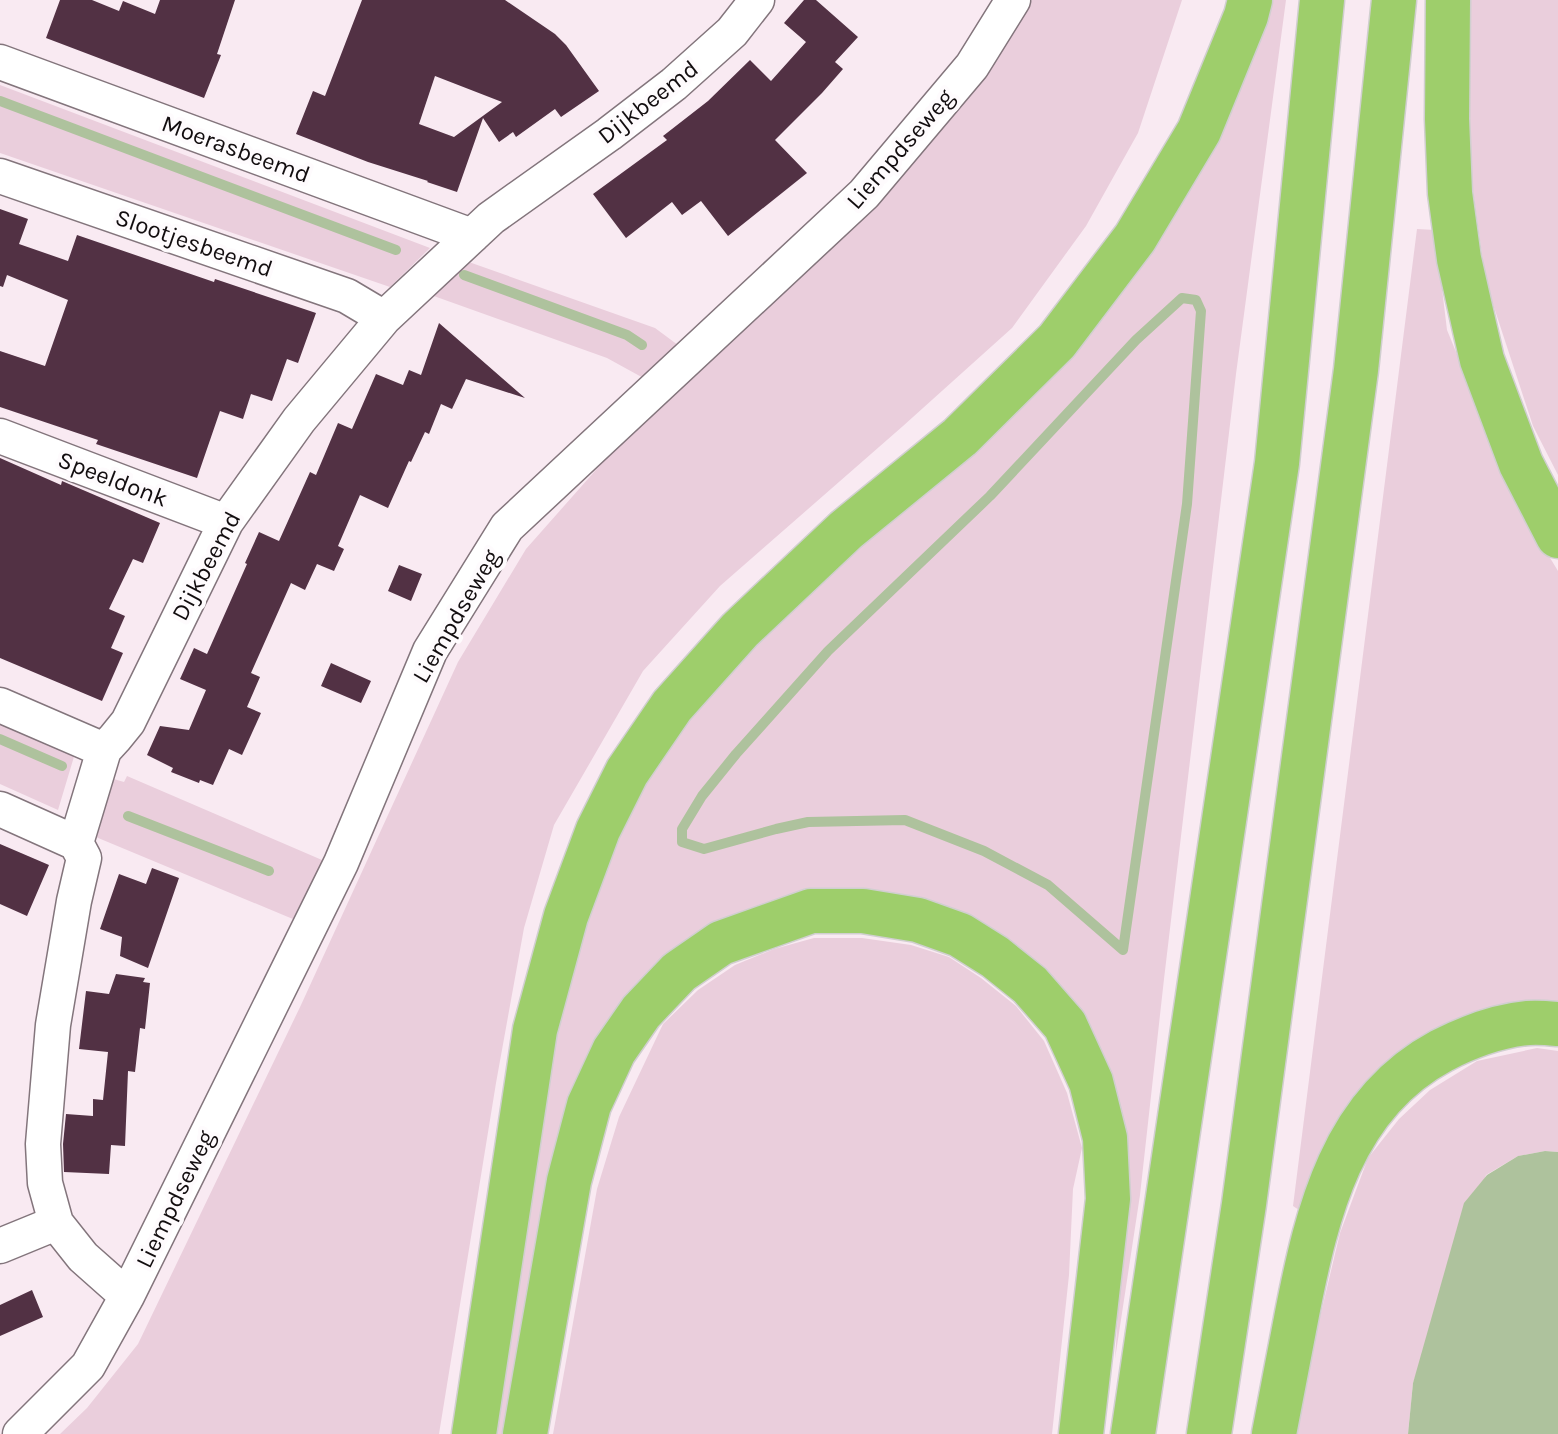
<svg xmlns="http://www.w3.org/2000/svg" width="1558" height="1434" viewBox="0 0 1558 1434" font-family="Karla,sans-serif">
<style>
.green{fill:#eacedc}
.water{fill:#aec29d}
.lines{fill:none;stroke-linecap:round;stroke-linejoin:round}
.stream{stroke:#aec29d;stroke-width:10}
.building{fill:#523144;fill-rule:evenodd}
.street-casing{stroke:#83757c;stroke-width:37}
.highway-casing{stroke:#d0cfcf;stroke-width:47}
.street{stroke:#fff;stroke-width:34}
.highway{stroke:#9ece6b;stroke-width:44}
.labels{text-anchor:middle;stroke-width:8;stroke-linejoin:round;paint-order:stroke}
.street-label{font-size:24px;fill:#120d0f;stroke:#fefbfd}
</style>
<rect width="100%" height="100%" fill="#f9eaf2"/>
<path class="green" d="M 1032,0 L 1182,0 L 1138,133 L 1086,226 L 1012,328 L 903,426 L 720,586 L 643,671 L 554,825 L 524,928 L 496,1083 L 439,1434 L 60,1434 L 87,1408 L 138,1344 L 301,1005 L 458,662 L 526,549 L 656,402 L 877,196 Z
M 1263,0 L 1286,0 L 1236,374 L 1164,979 L 1140,1195 L 1115,1359 L 1126,1192 L 1076,1016 L 865,897 L 632,1004 L 514,1434 L 486,1434 L 545,1034 L 614,833 L 686,716 L 752,639 L 1068,350 Z
M 1469,0 L 1558,0 L 1558,475 L 1533,426 L 1486,283 L 1470,169 Z
M 0,85 L 430,248 L 390,287 L 3,154 L 0,153 Z
M 1417,229 L 1435,230 L 1447,330 L 1521,510 L 1558,571 L 1558,1005 L 1451,1023 L 1302,1212 L 1293,1206 Z
M 466,261 L 655,328 L 682,348 L 647,380 L 607,358 L 431,295 Z
M 0,717 L 76,750 L 58,810 L 0,784 Z
M 127,776 L 329,863 L 300,922 L 91,835 L 110,778 L 124,782 Z
M 814,938 L 862,938 L 911,945 L 949,957 L 981,978 L 1016,1006 L 1044,1041 L 1067,1093 L 1082,1148 L 1073,1189 L 1069,1275 L 1052,1434 L 553,1434 L 597,1189 L 619,1117 L 663,1024 L 698,990 L 735,965 L 774,949 Z
M 1537,1048 L 1558,1051 L 1558,1152 L 1545,1151 L 1518,1156 L 1486,1175 L 1413,1383 L 1408,1434 L 1292,1434 L 1340,1233 L 1368,1158 L 1399,1119 L 1430,1090 L 1477,1061 Z"/>
<path class="water" d="M 1545,1151 L 1558,1152 L 1558,1434 L 1408,1434 L 1413,1383 L 1464,1203 L 1487,1175 L 1518,1156 Z"/>
<g class="lines">
<path class="stream" d="M 0,101 L 396,250
M 464,275 L 627,335 L 642,345
M 1182,298 L 1196,300 L 1201,311 L 1187,504 L 1123,950 L 1048,885 L 984,851 L 905,820 L 808,822 L 776,829 L 704,849 L 682,842 L 682,829 L 702,796 L 736,754 L 828,651 L 990,496 L 1136,340 Z
M 0,739 L 62,766
M 128,816 L 269,871"/>
</g>
<path class="building" d="M 60,0 L 92,0 L 119,11 L 123,1 L 155,14 L 160,0 L 235,0 L 217,54 L 221,55 L 204,98 L 46,38 Z
M 362,0 L 505,0 L 555,34 L 566,45 L 599,91 L 561,117 L 555,109 L 516,137 L 513,132 L 499,142 L 483,118 L 457,192 L 427,182 L 428,181 L 368,162 L 296,134 L 313,91 L 325,96 ZM 435,76 L 502,102 L 454,137 L 419,124 Z
M 804,0 L 816,0 L 858,37 L 835,62 L 843,69 L 822,93 L 775,140 L 807,173 L 728,236 L 701,201 L 682,215 L 672,202 L 626,238 L 593,194 L 667,140 L 663,136 L 708,101 L 750,60 L 771,81 L 806,42 L 784,23 Z
M 0,209 L 28,219 L 19,244 L 68,261 L 77,235 L 214,282 L 215,279 L 316,313 L 298,363 L 287,359 L 272,401 L 251,394 L 243,419 L 220,411 L 197,478 L 96,444 L 98,440 L 0,407 L 0,351 L 45,366 L 68,300 L 7,275 L 3,287 L 0,286 Z
M 439,323 L 525,398 L 466,379 L 452,409 L 441,404 L 429,434 L 425,432 L 411,462 L 409,461 L 388,508 L 360,495 L 338,546 L 344,549 L 334,571 L 317,564 L 305,590 L 291,583 L 251,673 L 260,677 L 247,707 L 261,713 L 242,755 L 229,749 L 213,785 L 200,780 L 199,783 L 171,772 L 173,768 L 147,755 L 160,726 L 189,730 L 206,690 L 180,679 L 194,648 L 207,654 L 247,564 L 245,563 L 259,532 L 279,541 L 310,472 L 316,475 L 338,423 L 352,429 L 376,374 L 403,385 L 409,370 L 421,375 Z
M 0,458 L 61,485 L 62,481 L 160,523 L 143,563 L 133,559 L 109,609 L 125,616 L 111,648 L 123,653 L 102,701 L 0,658 Z
M 399,565 L 422,574 L 411,601 L 388,591 Z
M 331,663 L 371,681 L 361,703 L 321,686 Z
M 0,844 L 49,865 L 27,916 L 0,904 Z
M 152,868 L 179,878 L 148,968 L 120,956 L 122,937 L 100,929 L 119,874 L 146,884 Z
M 116,974 L 145,978 L 143,982 L 150,983 L 145,1029 L 140,1028 L 135,1072 L 128,1071 L 125,1146 L 111,1145 L 109,1174 L 64,1172 L 63,1144 L 66,1114 L 93,1116 L 93,1099 L 103,1100 L 108,1052 L 79,1049 L 86,991 L 109,994 Z
M 32,1290 L 43,1317 L 0,1336 L 0,1305 Z"/>
<g class="lines">
<g class="street-casing">
<path id="street" d="M 0,62 L 472,236
M 0,176 L 347,296 L 384,318
M 0,436 L 226,522
M 0,705 L 104,750
M 0,809 L 76,843
M 0,1246 L 56,1223
M 127,1296 L 83,1257 L 56,1223 L 45,1183 L 43,1144 L 53,1025 L 74,901 L 84,858 L 76,843 L 104,750 L 115,738 L 128,722 L 226,522 L 299,420 L 384,318 L 491,218 L 609,134 L 674,84 L 732,32 L 757,0
M 20,1434 L 88,1366 L 127,1296 L 341,863 L 430,651 L 507,527 L 864,194 L 972,66 L 1013,0"/>
</g>
<g class="highway-casing">
<path id="highway" d="M 1448,0 L 1447,119 L 1450,193 L 1459,259 L 1482,360 L 1521,464 L 1558,536
M 474,1434 L 535,1030 L 566,916 L 598,830 L 627,772 L 672,706 L 740,630 L 846,530 L 960,437 L 1057,341 L 1135,238 L 1199,131 L 1246,16 L 1250,0
M 525,1434 L 569,1181 L 589,1105 L 614,1051 L 641,1012 L 679,972 L 721,943 L 811,911 L 863,911 L 918,920 L 960,935 L 995,957 L 1030,985 L 1065,1025 L 1091,1082 L 1105,1138 L 1108,1199 L 1081,1434
M 1133,1434 L 1277,463 L 1322,0
M 1209,1434 L 1244,1204 L 1356,370 L 1394,0
M 1274,1434 C 1282,1394 1289,1354 1297,1314 C 1317,1212 1342,1104 1441,1051 C 1468,1037 1497,1026 1528,1023 C 1537,1022 1548,1023 1558,1024"/>
</g>
<use href="#street" class="street"/>
<use href="#highway" class="highway"/>
</g>
<g class="labels">
<g class="street-label">
<text transform="translate(648 102) rotate(-38)" y="8">Dijkbeemd</text>
<text transform="translate(236 149) rotate(20)" y="8">Moerasbeemd</text>
<text transform="translate(900 149) rotate(-49)" y="8">Liempdseweg</text>
<text transform="translate(194 243) rotate(19)" y="8">Slootjesbeemd</text>
<text transform="translate(113 479) rotate(21)" y="8">Speeldonk</text>
<text transform="translate(206 566) rotate(-62)" y="8">Dijkbeemd</text>
<text transform="translate(456 616) rotate(-60)" y="8">Liempdseweg</text>
<text transform="translate(175 1199) rotate(-64)" y="8">Liempdseweg</text>
</g>
</g>
</svg>
